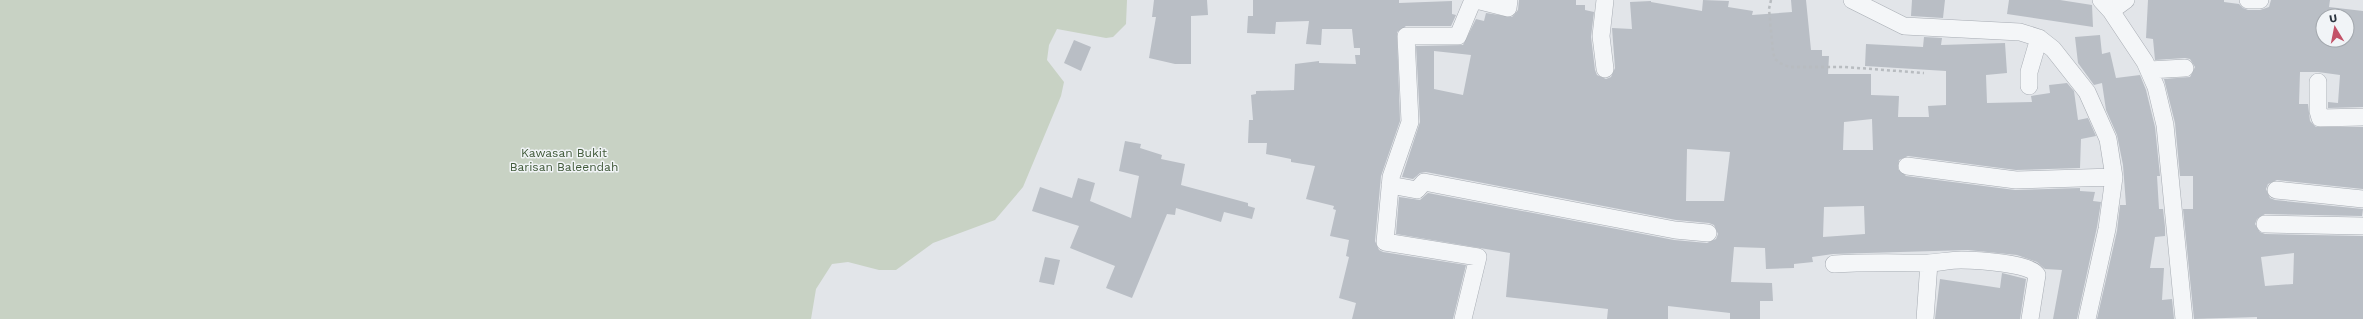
<svg xmlns="http://www.w3.org/2000/svg" width="2363" height="319" viewBox="0 0 2363 319" font-family="'Work Sans',sans-serif">
<style>
.green{fill:#c8d2c4}
.building{fill:#b9bec5;fill-rule:evenodd}
.lines{fill:none;stroke-linecap:round;stroke-linejoin:round}
.minor-casing{stroke:#a7acb3;stroke-width:18}
.path{stroke:#b8bcc0;stroke-width:2.5;stroke-dasharray:3 3;stroke-linecap:butt}
.minor{stroke:#f4f6f8;stroke-width:17}
.labels{text-anchor:middle;stroke-width:3;stroke-linejoin:round;paint-order:stroke}
.park-label{font-size:12px;fill:#415a3a;stroke:#f1f4f7}
</style>
<rect width="100%" height="100%" fill="#e2e5e9"/>
<path class="green" d="M 0,0 L 1127,0 L 1126,24 L 1113,37 L 1106,38 L 1057,29 L 1049,45 L 1047,60 L 1064,82 L 1061,96 L 1023,187 L 995,220 L 933,243 L 896,270 L 879,270 L 848,262 L 832,264 L 816,289 L 811,319 L 0,319 Z"/>
<path class="building" d="M 1154,0 L 1207,0 L 1208,15 L 1191,16 L 1191,64 L 1175,64 L 1149,58 L 1156,17 L 1152,17 Z
M 1253,0 L 1399,0 L 1399,3 L 1452,1 L 1452,14 L 1456,15 L 1451,26 L 1406,26 L 1397,32 L 1400,121 L 1381,176 L 1375,241 L 1379,250 L 1383,252 L 1466,265 L 1453,319 L 1352,319 L 1356,303 L 1339,298 L 1349,257 L 1346,256 L 1349,240 L 1330,236 L 1336,210 L 1333,209 L 1334,206 L 1306,199 L 1315,166 L 1291,162 L 1291,159 L 1266,154 L 1267,143 L 1248,143 L 1249,120 L 1253,120 L 1251,95 L 1256,94 L 1256,91 L 1294,90 L 1295,64 L 1319,61 L 1319,63 L 1356,64 L 1355,55 L 1360,55 L 1360,48 L 1354,48 L 1352,29 L 1322,29 L 1321,45 L 1306,44 L 1309,21 L 1276,22 L 1275,34 L 1247,33 L 1248,16 L 1253,16 Z
M 1519,0 L 1576,0 L 1576,5 L 1585,5 L 1585,10 L 1594,12 L 1591,37 L 1595,70 L 1597,75 L 1606,79 L 1611,77 L 1615,68 L 1612,28 L 1632,29 L 1630,2 L 1651,1 L 1651,2 L 1702,11 L 1703,0 L 1729,1 L 1728,7 L 1753,11 L 1752,15 L 1792,12 L 1791,0 L 1806,0 L 1811,50 L 1822,50 L 1822,56 L 1829,56 L 1828,74 L 1871,74 L 1871,95 L 1899,96 L 1898,117 L 1929,117 L 1928,106 L 1946,105 L 1946,71 L 1865,66 L 1866,44 L 1923,47 L 1924,37 L 1942,38 L 1941,45 L 2005,43 L 2007,73 L 1986,75 L 1987,103 L 2032,102 L 2031,96 L 2050,93 L 2049,85 L 2067,83 L 2074,91 L 2078,120 L 2088,118 L 2096,136 L 2081,139 L 2080,168 L 2016,170 L 1908,156 L 1899,160 L 1898,169 L 1906,176 L 2015,190 L 2080,188 L 2080,191 L 2095,192 L 2093,201 L 2101,202 L 2097,227 L 2077,319 L 2053,319 L 2062,270 L 2045,269 L 2037,262 L 2017,255 L 1968,250 L 1833,254 L 1812,257 L 1813,262 L 1794,264 L 1794,268 L 1766,269 L 1765,248 L 1734,247 L 1731,282 L 1772,283 L 1773,301 L 1760,301 L 1760,319 L 1730,319 L 1730,313 L 1668,306 L 1668,319 L 1607,319 L 1608,309 L 1506,297 L 1510,253 L 1396,234 L 1399,197 L 1420,200 L 1428,193 L 1674,240 L 1707,243 L 1716,239 L 1718,234 L 1714,225 L 1709,223 L 1676,220 L 1426,172 L 1420,173 L 1413,179 L 1402,177 L 1420,122 L 1416,46 L 1463,45 L 1476,19 L 1484,21 L 1486,13 L 1512,17 L 1518,10 ZM 1434,51 L 1471,55 L 1463,95 L 1434,89 ZM 1872,119 L 1873,150 L 1843,150 L 1844,122 ZM 1687,149 L 1730,152 L 1724,201 L 1686,201 ZM 1864,206 L 1865,234 L 1823,237 L 1824,207 Z
M 1912,0 L 1945,0 L 1943,18 L 1911,16 Z
M 2009,0 L 2060,0 L 2092,5 L 2093,27 L 2007,14 Z
M 2148,0 L 2224,0 L 2224,2 L 2239,4 L 2243,8 L 2248,10 L 2260,10 L 2269,7 L 2271,0 L 2330,0 L 2329,7 L 2363,11 L 2363,107 L 2328,108 L 2328,102 L 2338,103 L 2340,75 L 2318,72 L 2300,72 L 2299,104 L 2308,104 L 2310,121 L 2316,127 L 2363,127 L 2363,189 L 2277,180 L 2268,184 L 2266,189 L 2270,198 L 2275,200 L 2363,209 L 2362,216 L 2265,214 L 2257,219 L 2255,224 L 2260,232 L 2265,234 L 2363,236 L 2363,319 L 2257,319 L 2257,317 L 2194,319 L 2183,209 L 2193,209 L 2193,176 L 2180,176 L 2175,123 L 2164,79 L 2190,77 L 2195,67 L 2190,59 L 2185,58 L 2155,60 L 2153,39 L 2146,38 ZM 2323,16 L 2347,16 L 2347,40 L 2323,40 ZM 2294,253 L 2293,284 L 2265,286 L 2261,257 Z
M 2100,35 L 2102,54 L 2110,52 L 2116,78 L 2140,75 L 2146,90 L 2155,127 L 2160,176 L 2157,176 L 2159,209 L 2163,209 L 2165,227 L 2165,236 L 2155,237 L 2150,268 L 2164,268 L 2162,300 L 2172,299 L 2174,319 L 2097,319 L 2117,231 L 2120,205 L 2126,205 L 2123,165 L 2117,135 L 2106,110 L 2102,83 L 2094,85 L 2078,63 L 2075,37 Z
M 1074,40 L 1091,47 L 1081,71 L 1064,63 Z
M 1125,141 L 1141,144 L 1140,148 L 1162,155 L 1161,159 L 1185,164 L 1181,185 L 1248,203 L 1248,206 L 1255,208 L 1252,219 L 1224,212 L 1221,222 L 1176,208 L 1175,215 L 1167,214 L 1132,298 L 1106,288 L 1115,266 L 1070,248 L 1079,226 L 1032,211 L 1040,187 L 1072,198 L 1078,178 L 1095,183 L 1090,201 L 1131,218 L 1139,176 L 1119,171 Z
M 1045,257 L 1060,260 L 1054,285 L 1039,282 Z
M 2002,273 L 2026,279 L 2020,319 L 1935,319 L 1940,279 L 2000,288 Z"/>
<g class="lines">
<g class="minor-casing">
<path id="minor" d="M 1476,0 L 1508,8 L 1509,0
M 1605,0 L 1601,36 L 1605,69
M 1852,0 L 1904,26 L 2020,32 L 2039,38 L 2053,49 L 2087,92 L 2108,139 L 2114,177 L 2107,229 L 2087,319
M 2101,0 L 2111,11 L 2145,62 L 2156,87 L 2165,125 L 2184,319
M 2248,0 L 2260,0
M 2111,11 L 2126,0
M 2149,70 L 2185,68
M 2318,82 L 2318,111 L 2320,118 L 2363,117
M 2029,86 L 2029,72 L 2039,38
M 1907,166 L 2016,180 L 2114,177
M 1390,185 L 1417,190 L 1424,182 L 1675,230 L 1708,233
M 2276,190 L 2363,199
M 2265,224 L 2363,226
M 1834,264 C 1865,262 1896,263 1927,263 C 1938,263 1949,260 1961,260 C 1974,260 2032,263 2037,275 L 2030,319
M 1463,319 L 1478,257 L 1385,242 L 1391,177 L 1410,122 L 1406,36 L 1458,36 L 1473,0
M 1925,319 L 1929,263"/>
</g>
<path class="path" d="M 1771,0 L 1769,9 L 1773,52 L 1775,59 L 1780,63 L 1789,67 L 1845,67 L 1924,73"/>
<use href="#minor" class="minor"/>
</g>
<g class="labels">
<g class="park-label">
<text x="564" y="157">Kawasan Bukit<tspan x="564" dy="14">Barisan Baleendah</tspan></text>
</g>
</g>
<g transform="translate(2335 28) rotate(350)"><circle r="19" fill="#f1f4f7" stroke="#a2a7ad"/>
<path d="M0-3L7 15L0 10L-7 15Z" fill="#c35268"/>
<text y="-6" font-size="11" font-weight="bold" text-anchor="middle" fill="#2b343f">U</text>
</g>
</svg>
